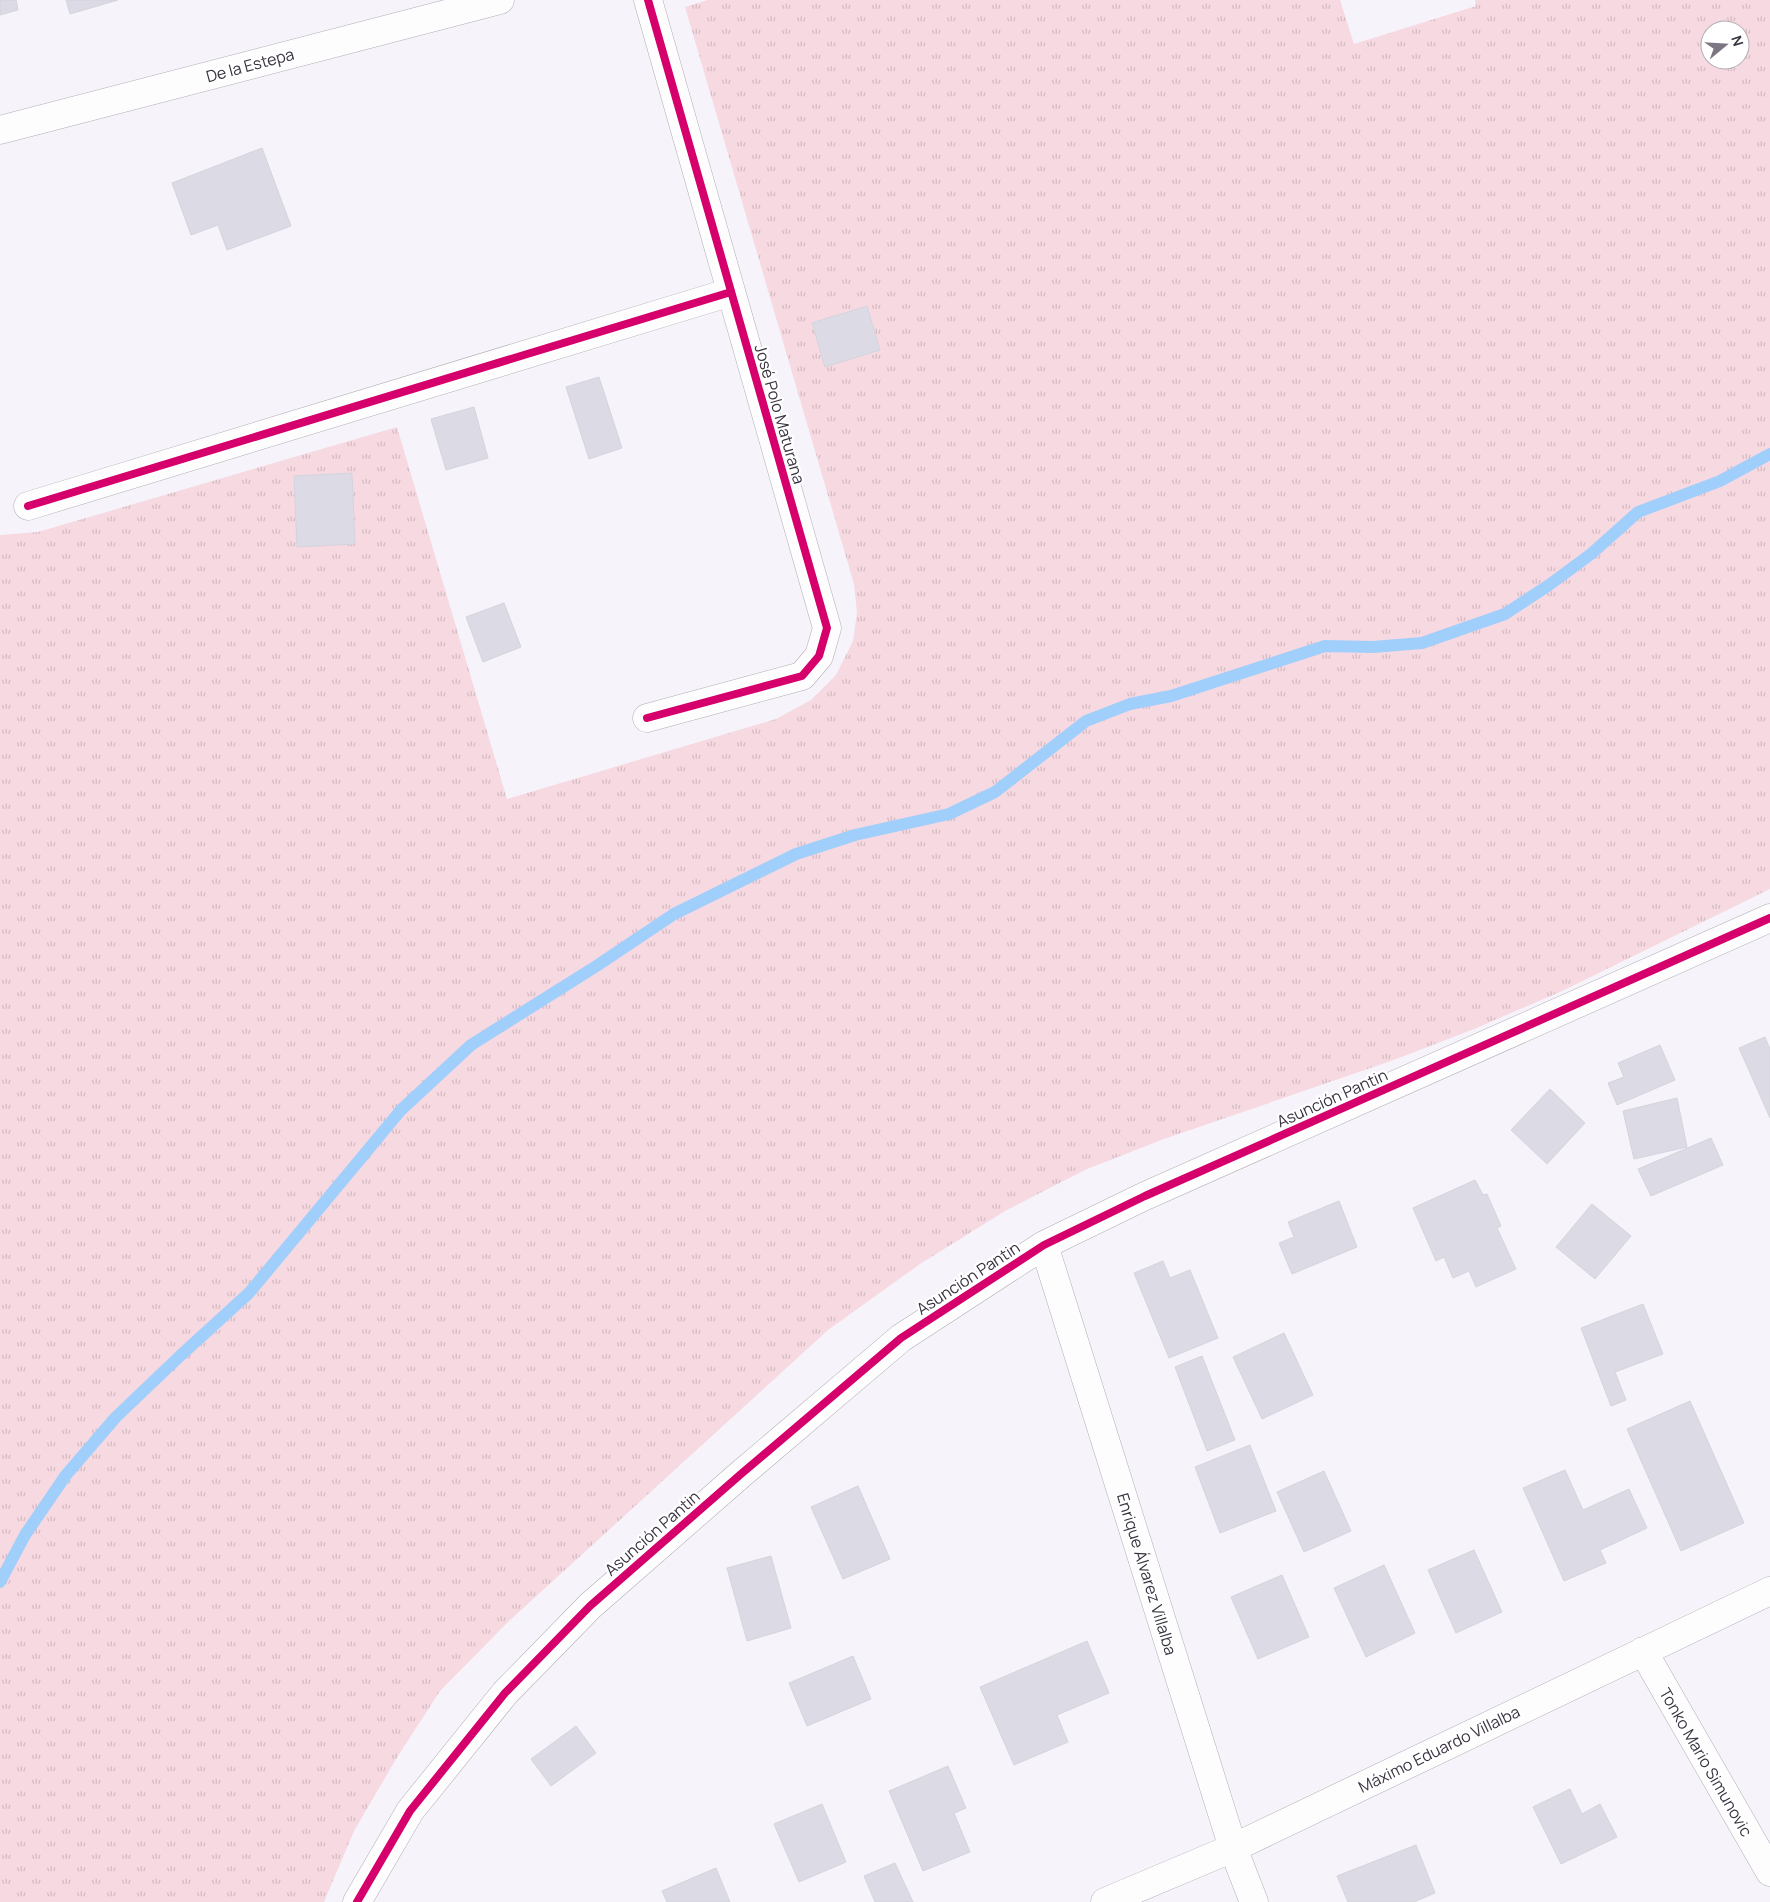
<svg xmlns="http://www.w3.org/2000/svg" width="1770" height="1902" viewBox="0 0 1770 1902" font-family="Manrope,sans-serif">
<style>
.grass{fill:url(#grass-tufts);fill-rule:evenodd}
.lines{fill:none;stroke-linecap:round;stroke-linejoin:round}
.stream{stroke:#a1cffb;stroke-width:12}
.building{fill:#dcdbe5;stroke:#d4d4dd}
.street-casing{stroke:#b1adb6;stroke-width:29}
.street{stroke:#fefdfe;stroke-width:28}
.cycleway-casing{stroke:#fff;stroke-width:11}
.cycleway{stroke:#d6006c;stroke-width:8}
.labels{text-anchor:middle;stroke-width:4.5;stroke-linejoin:round;paint-order:stroke}
.street-label{font-size:16px;fill:#393340;stroke:#fff}
</style>
<defs>
<pattern id="grass-tufts" width="24" height="20" patternUnits="userSpaceOnUse" patternTransform="scale(1.25)"><rect width="24" height="20" fill="#f7d9e1"/><path d="M3 7l-1-3M5 7V3M7 7l1-3M15 17l-1-3M17 17v-4M19 17l1-3" fill="none" stroke="#d4bbc2"/></pattern>
</defs>
<rect width="100%" height="100%" fill="#f6f3fa"/>
<path class="grass" d="M 708,0 L 1340,0 L 1354,44 L 1476,6 L 1475,0 L 1770,0 L 1770,889 L 1562,991 L 1474,1029 L 1391,1061 L 1164,1139 L 1087,1169 L 1005,1211 L 920,1264 L 828,1330 L 508,1622 L 440,1691 L 396,1759 L 354,1831 L 324,1902 L 0,1902 L 0,535 L 38,532 L 397,427 L 507,799 L 776,719 L 811,700 L 836,675 L 853,641 L 857,613 L 854,584 L 685,7 ZM 1710,30 L 1740,30 L 1740,60 L 1710,60 Z"/>
<g class="lines">
<path class="stream" d="M 0,1582 L 25,1535 L 66,1475 L 116,1417 L 181,1355 L 249,1293 L 401,1110 L 471,1045 L 598,965 L 674,914 L 796,854 L 855,835 L 949,814 L 995,792 L 1086,721 L 1130,704 L 1171,696 L 1325,646 L 1373,647 L 1422,643 L 1505,614 L 1549,585 L 1591,554 L 1638,512 L 1720,481 L 1770,454"/>
</g>
<path class="building" d="M 0,0 L 16,0 L 18,10 L 0,15 Z
M 66,0 L 118,0 L 70,14 Z
M 262,148 L 291,226 L 227,250 L 218,225 L 191,235 L 172,183 Z
M 867,306 L 880,350 L 825,367 L 812,323 Z
M 599,377 L 622,448 L 589,459 L 566,387 Z
M 474,407 L 488,458 L 446,470 L 431,419 Z
M 352,473 L 355,544 L 297,547 L 294,476 Z
M 504,603 L 521,647 L 483,662 L 466,617 Z
M 1765,1037 L 1770,1049 L 1770,1118 L 1739,1048 Z
M 1660,1045 L 1675,1080 L 1617,1105 L 1608,1083 L 1624,1077 L 1618,1063 Z
M 1550,1089 L 1585,1123 L 1547,1164 L 1511,1130 Z
M 1677,1098 L 1687,1147 L 1634,1159 L 1623,1111 Z
M 1711,1138 L 1723,1165 L 1651,1196 L 1638,1169 Z
M 1475,1180 L 1483,1195 L 1487,1194 L 1501,1226 L 1497,1228 L 1516,1269 L 1476,1287 L 1469,1271 L 1453,1278 L 1444,1257 L 1436,1261 L 1413,1208 Z
M 1339,1201 L 1357,1247 L 1292,1274 L 1279,1243 L 1294,1237 L 1288,1222 Z
M 1592,1204 L 1631,1236 L 1595,1279 L 1556,1247 Z
M 1163,1261 L 1170,1278 L 1190,1270 L 1218,1338 L 1169,1358 L 1134,1273 Z
M 1643,1304 L 1663,1354 L 1615,1372 L 1626,1400 L 1611,1406 L 1581,1328 Z
M 1284,1333 L 1313,1395 L 1262,1419 L 1233,1357 Z
M 1202,1356 L 1235,1440 L 1207,1451 L 1175,1367 Z
M 1690,1401 L 1744,1523 L 1681,1551 L 1627,1429 Z
M 1250,1445 L 1276,1511 L 1220,1533 L 1195,1467 Z
M 1565,1470 L 1583,1510 L 1629,1489 L 1647,1528 L 1600,1550 L 1606,1563 L 1564,1581 L 1523,1488 Z
M 1324,1471 L 1351,1531 L 1304,1552 L 1277,1492 Z
M 858,1486 L 890,1559 L 843,1579 L 811,1507 Z
M 1474,1550 L 1502,1612 L 1456,1633 L 1428,1570 Z
M 771,1556 L 791,1628 L 747,1641 L 727,1568 Z
M 1384,1565 L 1415,1633 L 1366,1657 L 1334,1588 Z
M 1282,1575 L 1309,1637 L 1258,1659 L 1231,1597 Z
M 1087,1641 L 1109,1693 L 1057,1715 L 1068,1742 L 1014,1765 L 980,1687 Z
M 853,1656 L 871,1699 L 807,1726 L 789,1683 Z
M 576,1726 L 596,1753 L 551,1786 L 531,1759 Z
M 948,1766 L 966,1808 L 954,1813 L 970,1852 L 923,1871 L 889,1791 Z
M 1570,1789 L 1582,1814 L 1600,1804 L 1617,1837 L 1561,1864 L 1533,1807 Z
M 822,1804 L 846,1862 L 799,1882 L 774,1824 Z
M 1416,1845 L 1435,1893 L 1414,1902 L 1348,1902 L 1337,1876 Z
M 895,1863 L 913,1902 L 875,1902 L 864,1876 Z
M 716,1868 L 730,1902 L 667,1902 L 662,1891 Z"/>
<g class="lines">
<g class="street-casing">
<path id="street" d="M 0,130 L 500,0
M 28,506 L 731,292
M 647,718 L 802,676 L 819,656 L 827,628 L 648,0
M 1044,1245 L 1233,1848 L 1254,1902
M 1643,1651 L 1770,1872
M 357,1902 L 410,1811 L 505,1693 L 590,1606 L 741,1474 L 901,1338 L 1044,1245 L 1145,1196 L 1770,918
M 1105,1902 L 1233,1848 L 1770,1591"/>
</g>
<use href="#street" class="street"/>
<g class="cycleway-casing">
<path id="cycleway" d="M 28,506 L 731,292
M 647,718 L 802,676 L 819,656 L 827,628 L 648,0
M 357,1902 L 410,1811 L 505,1693 L 590,1606 L 741,1474 L 901,1338 L 1044,1245 L 1145,1196 L 1770,918"/>
</g>
<use href="#cycleway" class="cycleway"/>
</g>
<g class="labels">
<g class="street-label">
<text transform="translate(250 65) rotate(-15)" y="6">De la Estepa</text>
<text transform="translate(780 414) rotate(74)" y="6">José Polo Maturana</text>
<text transform="translate(1332 1098) rotate(-24)" y="6">Asunción Pantin</text>
<text transform="translate(968 1278) rotate(-33)" y="6">Asunción Pantin</text>
<text transform="translate(652 1533) rotate(-41)" y="6">Asunción Pantin</text>
<text transform="translate(1147 1574) rotate(73)" y="6">Enrique Álvarez Villalba</text>
<text transform="translate(1439 1749) rotate(-26)" y="6">Máximo Eduardo Villalba</text>
<text transform="translate(1706 1762) rotate(60)" y="6">Tonko Mario Simunovic</text>
</g>
</g>
<g transform="translate(1725 45) rotate(72)"><circle r="24" fill="#ffffff" stroke="#b0adb3"/>
<path d="M0-4L9 19L0 12L-9 19Z" fill="#7b7681"/>
<text y="-8" font-size="14" font-weight="bold" text-anchor="middle" fill="#393340">N</text>
</g>
</svg>
